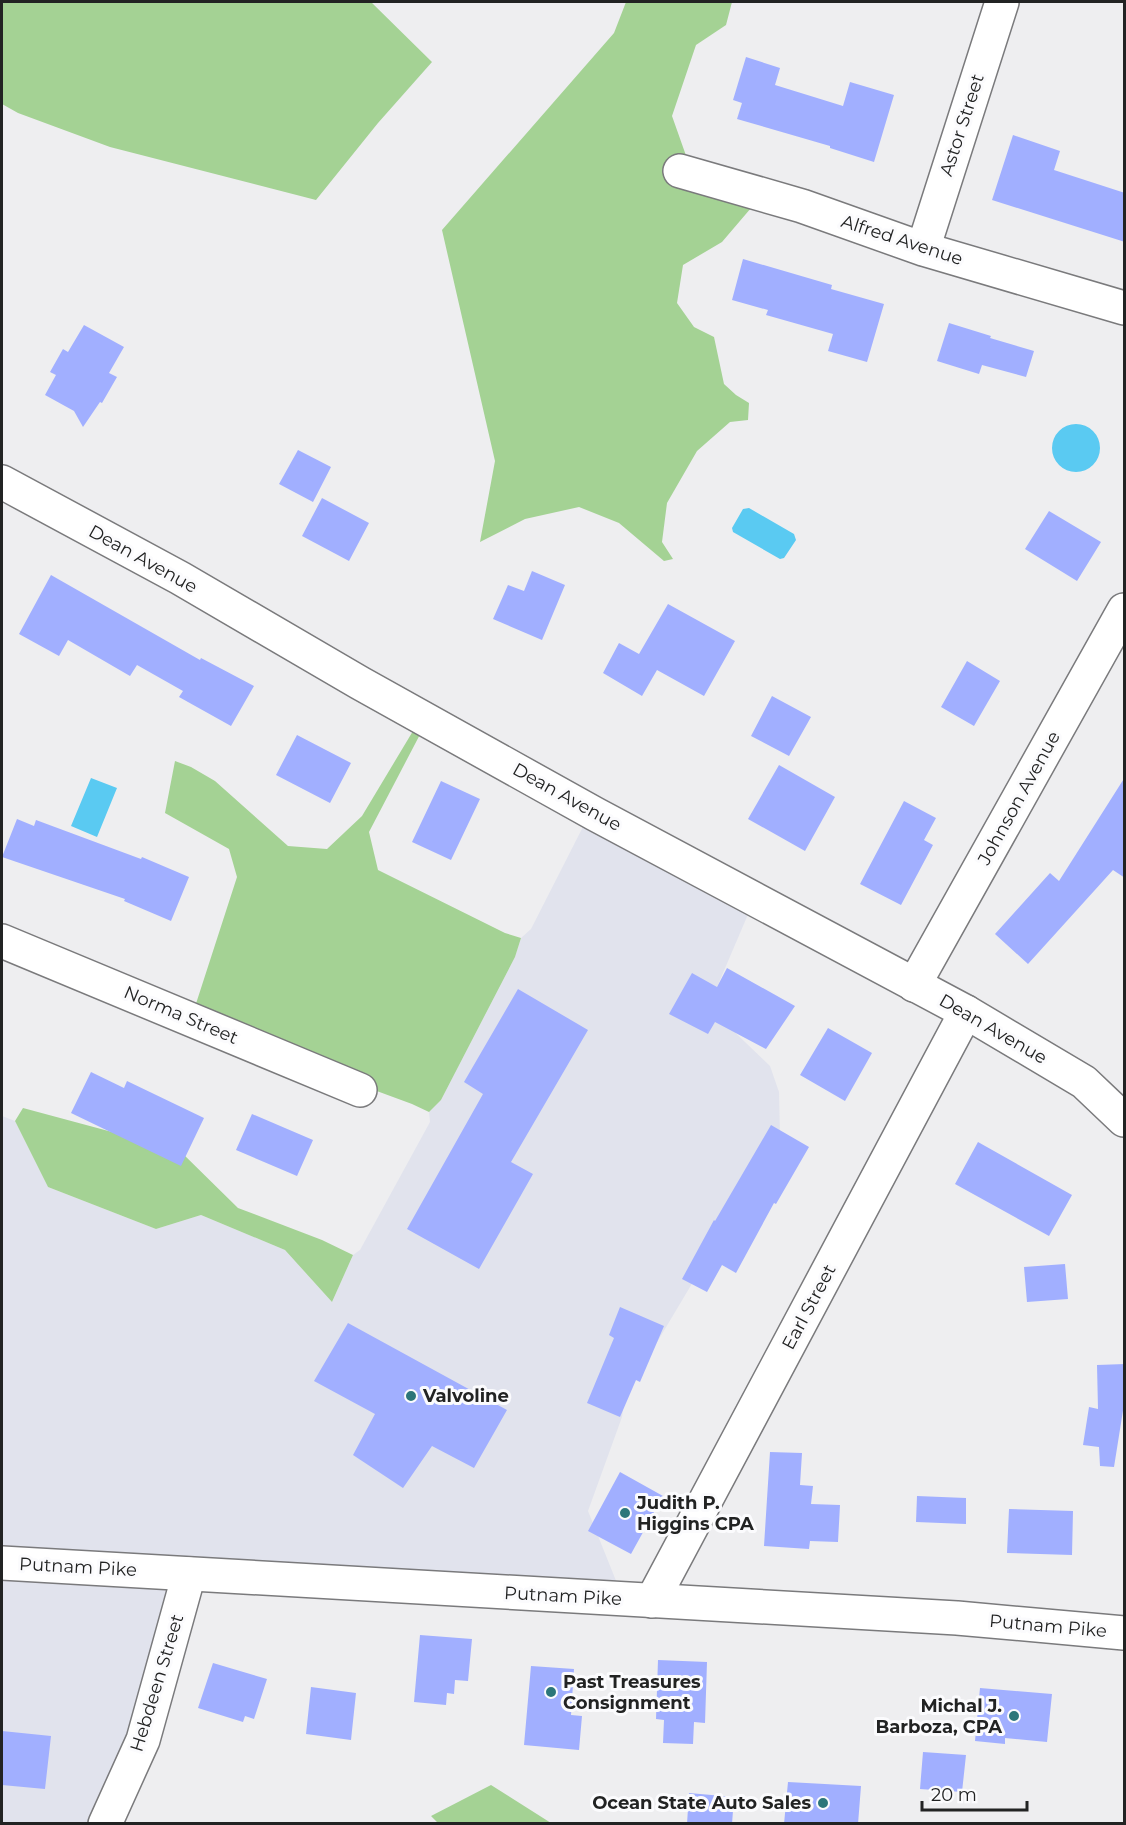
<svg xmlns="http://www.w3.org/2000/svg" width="1126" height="1825" viewBox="0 0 1126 1825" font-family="Montserrat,sans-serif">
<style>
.built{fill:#e1e3ed}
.green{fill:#a4d294}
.water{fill:#5acaf2}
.building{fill:#a1afff}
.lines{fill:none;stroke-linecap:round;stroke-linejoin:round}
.minor-casing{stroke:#7a7a7c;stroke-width:36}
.tertiary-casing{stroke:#7a7a7c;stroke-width:36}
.primary-casing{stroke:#7a7a7c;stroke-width:36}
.minor{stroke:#fff;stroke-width:33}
.tertiary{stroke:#fff;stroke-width:33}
.primary{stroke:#fff;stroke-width:33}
.poi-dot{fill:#2c767a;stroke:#fbfbfd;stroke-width:2}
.labels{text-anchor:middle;stroke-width:6;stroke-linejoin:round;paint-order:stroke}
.street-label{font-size:18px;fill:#222323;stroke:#fbfbfd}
.poi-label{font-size:18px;font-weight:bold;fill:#222323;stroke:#fbfbfd;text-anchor:start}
</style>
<rect width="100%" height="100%" fill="#eeeef0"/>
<path class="built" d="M 589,815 L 752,905 L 717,987 L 721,1019 L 770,1066 L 779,1092 L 780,1136 L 625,1396 L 622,1417 L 588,1511 L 625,1603 L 186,1583 L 100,1823 L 2,1823 L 2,1116 L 15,1121 L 48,1187 L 156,1229 L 201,1215 L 285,1250 L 332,1302 L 353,1255 L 360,1250 L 430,1122 L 429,1112 L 441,1100 L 515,957 L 521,938 L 531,929 Z"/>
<path class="green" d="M 2,2 L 371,2 L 432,62 L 378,123 L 316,200 L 110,147 L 18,113 L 2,104 Z
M 626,2 L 732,2 L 726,25 L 696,45 L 672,116 L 695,181 L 757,201 L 722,242 L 683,265 L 677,303 L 694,327 L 714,337 L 724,384 L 736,395 L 749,403 L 748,420 L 730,422 L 697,451 L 667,503 L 662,542 L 673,559 L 664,561 L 619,523 L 579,507 L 525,519 L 480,542 L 495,461 L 442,230 L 614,33 Z
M 422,716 L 426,723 L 369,832 L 378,870 L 505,933 L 521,938 L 515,957 L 441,1100 L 429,1112 L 412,1104 L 192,1023 L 192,1016 L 237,877 L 229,849 L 165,813 L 175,761 L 191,767 L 215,781 L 288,846 L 327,849 L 362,816 Z
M 23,1108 L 179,1150 L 238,1208 L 322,1240 L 353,1255 L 332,1302 L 285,1250 L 201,1215 L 156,1229 L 48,1187 L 15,1121 Z
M 491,1785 L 551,1823 L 438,1823 L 431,1816 Z"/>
<path class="water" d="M1052 448a24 24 0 1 1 48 0a24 24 0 1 1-48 0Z
M 749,508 L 794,534 L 796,540 L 784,558 L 780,559 L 733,532 L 732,528 L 743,509 Z
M 91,778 L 117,788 L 97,837 L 71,826 Z"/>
<path class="building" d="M 746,57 L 780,68 L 775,85 L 843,106 L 850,82 L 894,95 L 874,162 L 830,148 L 830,146 L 737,119 L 742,103 L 733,100 Z
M 1013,135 L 1060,151 L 1054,170 L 1125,193 L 1125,242 L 992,200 Z
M 743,259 L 832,285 L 831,289 L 884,304 L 867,362 L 828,351 L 833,334 L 766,315 L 768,310 L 732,300 Z
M 949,323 L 991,336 L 990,338 L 1034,351 L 1026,377 L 982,365 L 979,374 L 937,361 Z
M 84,325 L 124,347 L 109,373 L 117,377 L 102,403 L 100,402 L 83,427 L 74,411 L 45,395 L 56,375 L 50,372 L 63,349 L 68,352 Z
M 298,450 L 331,467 L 313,502 L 279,484 Z
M 322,498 L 369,523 L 349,561 L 302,536 Z
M 1049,511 L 1101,542 L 1077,581 L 1025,549 Z
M 532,571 L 565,585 L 542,640 L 493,619 L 508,585 L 524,591 Z
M 51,575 L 200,660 L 201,658 L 254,686 L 231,726 L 179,697 L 183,691 L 137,665 L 130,676 L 68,640 L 59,656 L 19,634 Z
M 668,604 L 735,641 L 704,696 L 657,670 L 642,696 L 603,673 L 619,643 L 639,654 Z
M 967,661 L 1000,681 L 974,726 L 941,707 Z
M 772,696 L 811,717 L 789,756 L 751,736 Z
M 297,735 L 351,763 L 330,803 L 276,775 Z
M 779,765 L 835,797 L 805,851 L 748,819 Z
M 1125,777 L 1125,878 L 1113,870 L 1028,964 L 995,934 L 1050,873 L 1059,881 Z
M 441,781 L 480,799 L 451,860 L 412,842 Z
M 904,801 L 936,818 L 924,840 L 933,845 L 901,905 L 860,884 Z
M 17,819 L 34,826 L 36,820 L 141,859 L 142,857 L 189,877 L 171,921 L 124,901 L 125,899 L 2,857 Z
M 727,968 L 795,1006 L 766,1049 L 715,1022 L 708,1034 L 669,1014 L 692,973 L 717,987 Z
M 518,989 L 588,1030 L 511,1162 L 533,1174 L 479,1269 L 407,1229 L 483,1094 L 464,1082 Z
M 828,1028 L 872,1053 L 845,1101 L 800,1075 Z
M 91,1072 L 124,1088 L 127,1081 L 204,1118 L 181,1166 L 71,1113 Z
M 252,1114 L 313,1140 L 297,1176 L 236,1150 Z
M 771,1125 L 809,1147 L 776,1204 L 774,1203 L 736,1273 L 722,1265 L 707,1292 L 682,1279 L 714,1220 L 715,1221 Z
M 978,1142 L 1072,1195 L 1049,1236 L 955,1184 Z
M 1065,1264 L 1068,1299 L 1027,1302 L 1024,1267 Z
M 620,1307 L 664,1326 L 640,1382 L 636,1380 L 620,1417 L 587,1403 L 614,1338 L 609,1335 Z
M 348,1323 L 507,1410 L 474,1468 L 432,1446 L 403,1488 L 353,1455 L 375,1414 L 314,1381 Z
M 1125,1364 L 1125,1398 L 1114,1467 L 1100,1466 L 1099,1447 L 1083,1445 L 1089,1407 L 1098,1409 L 1097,1365 Z
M 770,1452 L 802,1453 L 800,1485 L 813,1486 L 811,1504 L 840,1505 L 838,1542 L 810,1541 L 809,1549 L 764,1546 Z
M 620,1472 L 663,1496 L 631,1554 L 588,1531 Z
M 917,1496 L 966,1498 L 966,1524 L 916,1522 Z
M 1009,1509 L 1073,1511 L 1072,1555 L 1007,1553 Z
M 420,1635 L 472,1639 L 468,1681 L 455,1680 L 454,1694 L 447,1693 L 446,1705 L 414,1702 Z
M 658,1660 L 707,1662 L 705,1723 L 694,1722 L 693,1744 L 663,1743 L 664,1720 L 656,1719 Z
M 213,1663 L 267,1679 L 254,1719 L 245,1716 L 243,1722 L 198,1708 Z
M 531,1666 L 574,1669 L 571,1715 L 582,1716 L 579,1750 L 524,1745 Z
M 311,1687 L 356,1693 L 351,1740 L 306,1734 Z
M 980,1688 L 1052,1694 L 1047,1742 L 1005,1738 L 1005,1744 L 975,1741 Z
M 2,1731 L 51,1736 L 45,1789 L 2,1785 Z
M 923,1752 L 966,1755 L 962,1792 L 920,1789 Z
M 788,1782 L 861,1786 L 858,1824 L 784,1824 Z
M 689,1793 L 734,1797 L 732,1824 L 687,1824 Z"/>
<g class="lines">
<g class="minor-casing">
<path id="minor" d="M 680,171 L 802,206 L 923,249 L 1124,308
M 923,249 L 1002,2
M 2,941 L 360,1090
M 914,985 L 1124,610
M 652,1601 L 966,1012
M 105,1824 L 143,1740 L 189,1574"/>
</g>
<g class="tertiary-casing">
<path id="tertiary" d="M 2,482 L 180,578 L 360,683 L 595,814 L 966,1012 L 1084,1082 L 1124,1120"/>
</g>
<g class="primary-casing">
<path id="primary" d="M 2,1563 L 957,1618 L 1124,1633"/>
</g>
<use href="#minor" class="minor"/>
<use href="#tertiary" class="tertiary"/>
<use href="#primary" class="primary"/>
</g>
<g class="poi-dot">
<circle cx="411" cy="1396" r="6"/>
<circle cx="625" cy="1513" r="6"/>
<circle cx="551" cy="1692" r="6"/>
<circle cx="1014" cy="1716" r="6"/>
<circle cx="823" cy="1803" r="6"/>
</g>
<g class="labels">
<g class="street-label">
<text transform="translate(962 125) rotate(-72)" y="6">Astor Street</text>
<text transform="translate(902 240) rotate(18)" y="6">Alfred Avenue</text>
<text transform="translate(143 559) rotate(29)" y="6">Dean Avenue</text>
<text transform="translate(567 797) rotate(29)" y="6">Dean Avenue</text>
<text transform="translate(1019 798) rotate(-61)" y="6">Johnson Avenue</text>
<text transform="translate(181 1015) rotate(23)" y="6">Norma Street</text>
<text transform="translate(993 1029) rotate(30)" y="6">Dean Avenue</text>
<text transform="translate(809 1307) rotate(-62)" y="6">Earl Street</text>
<text transform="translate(78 1567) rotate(3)" y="6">Putnam Pike</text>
<text transform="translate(563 1596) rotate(3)" y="6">Putnam Pike</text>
<text transform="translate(1048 1626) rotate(5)" y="6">Putnam Pike</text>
<text transform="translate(157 1683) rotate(-73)" y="6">Hebdeen Street</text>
</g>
<g class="poi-label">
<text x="423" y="1402">Valvoline</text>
<text x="637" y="1509">Judith P.<tspan x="637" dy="21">Higgins CPA</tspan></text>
<text x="563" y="1688">Past Treasures<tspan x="563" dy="21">Consignment</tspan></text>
<text x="1002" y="1712" text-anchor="end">Michal J.<tspan x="1002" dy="21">Barboza, CPA</tspan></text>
<text x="811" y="1809" text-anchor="end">Ocean State Auto Sales</text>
</g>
</g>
<rect width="1126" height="1825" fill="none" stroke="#222323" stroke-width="6"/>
<path d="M922 1801v9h105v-9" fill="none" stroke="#222323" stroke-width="3"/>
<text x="931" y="1801" font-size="18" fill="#222323" stroke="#fbfbfd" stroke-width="4.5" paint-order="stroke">20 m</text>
</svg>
